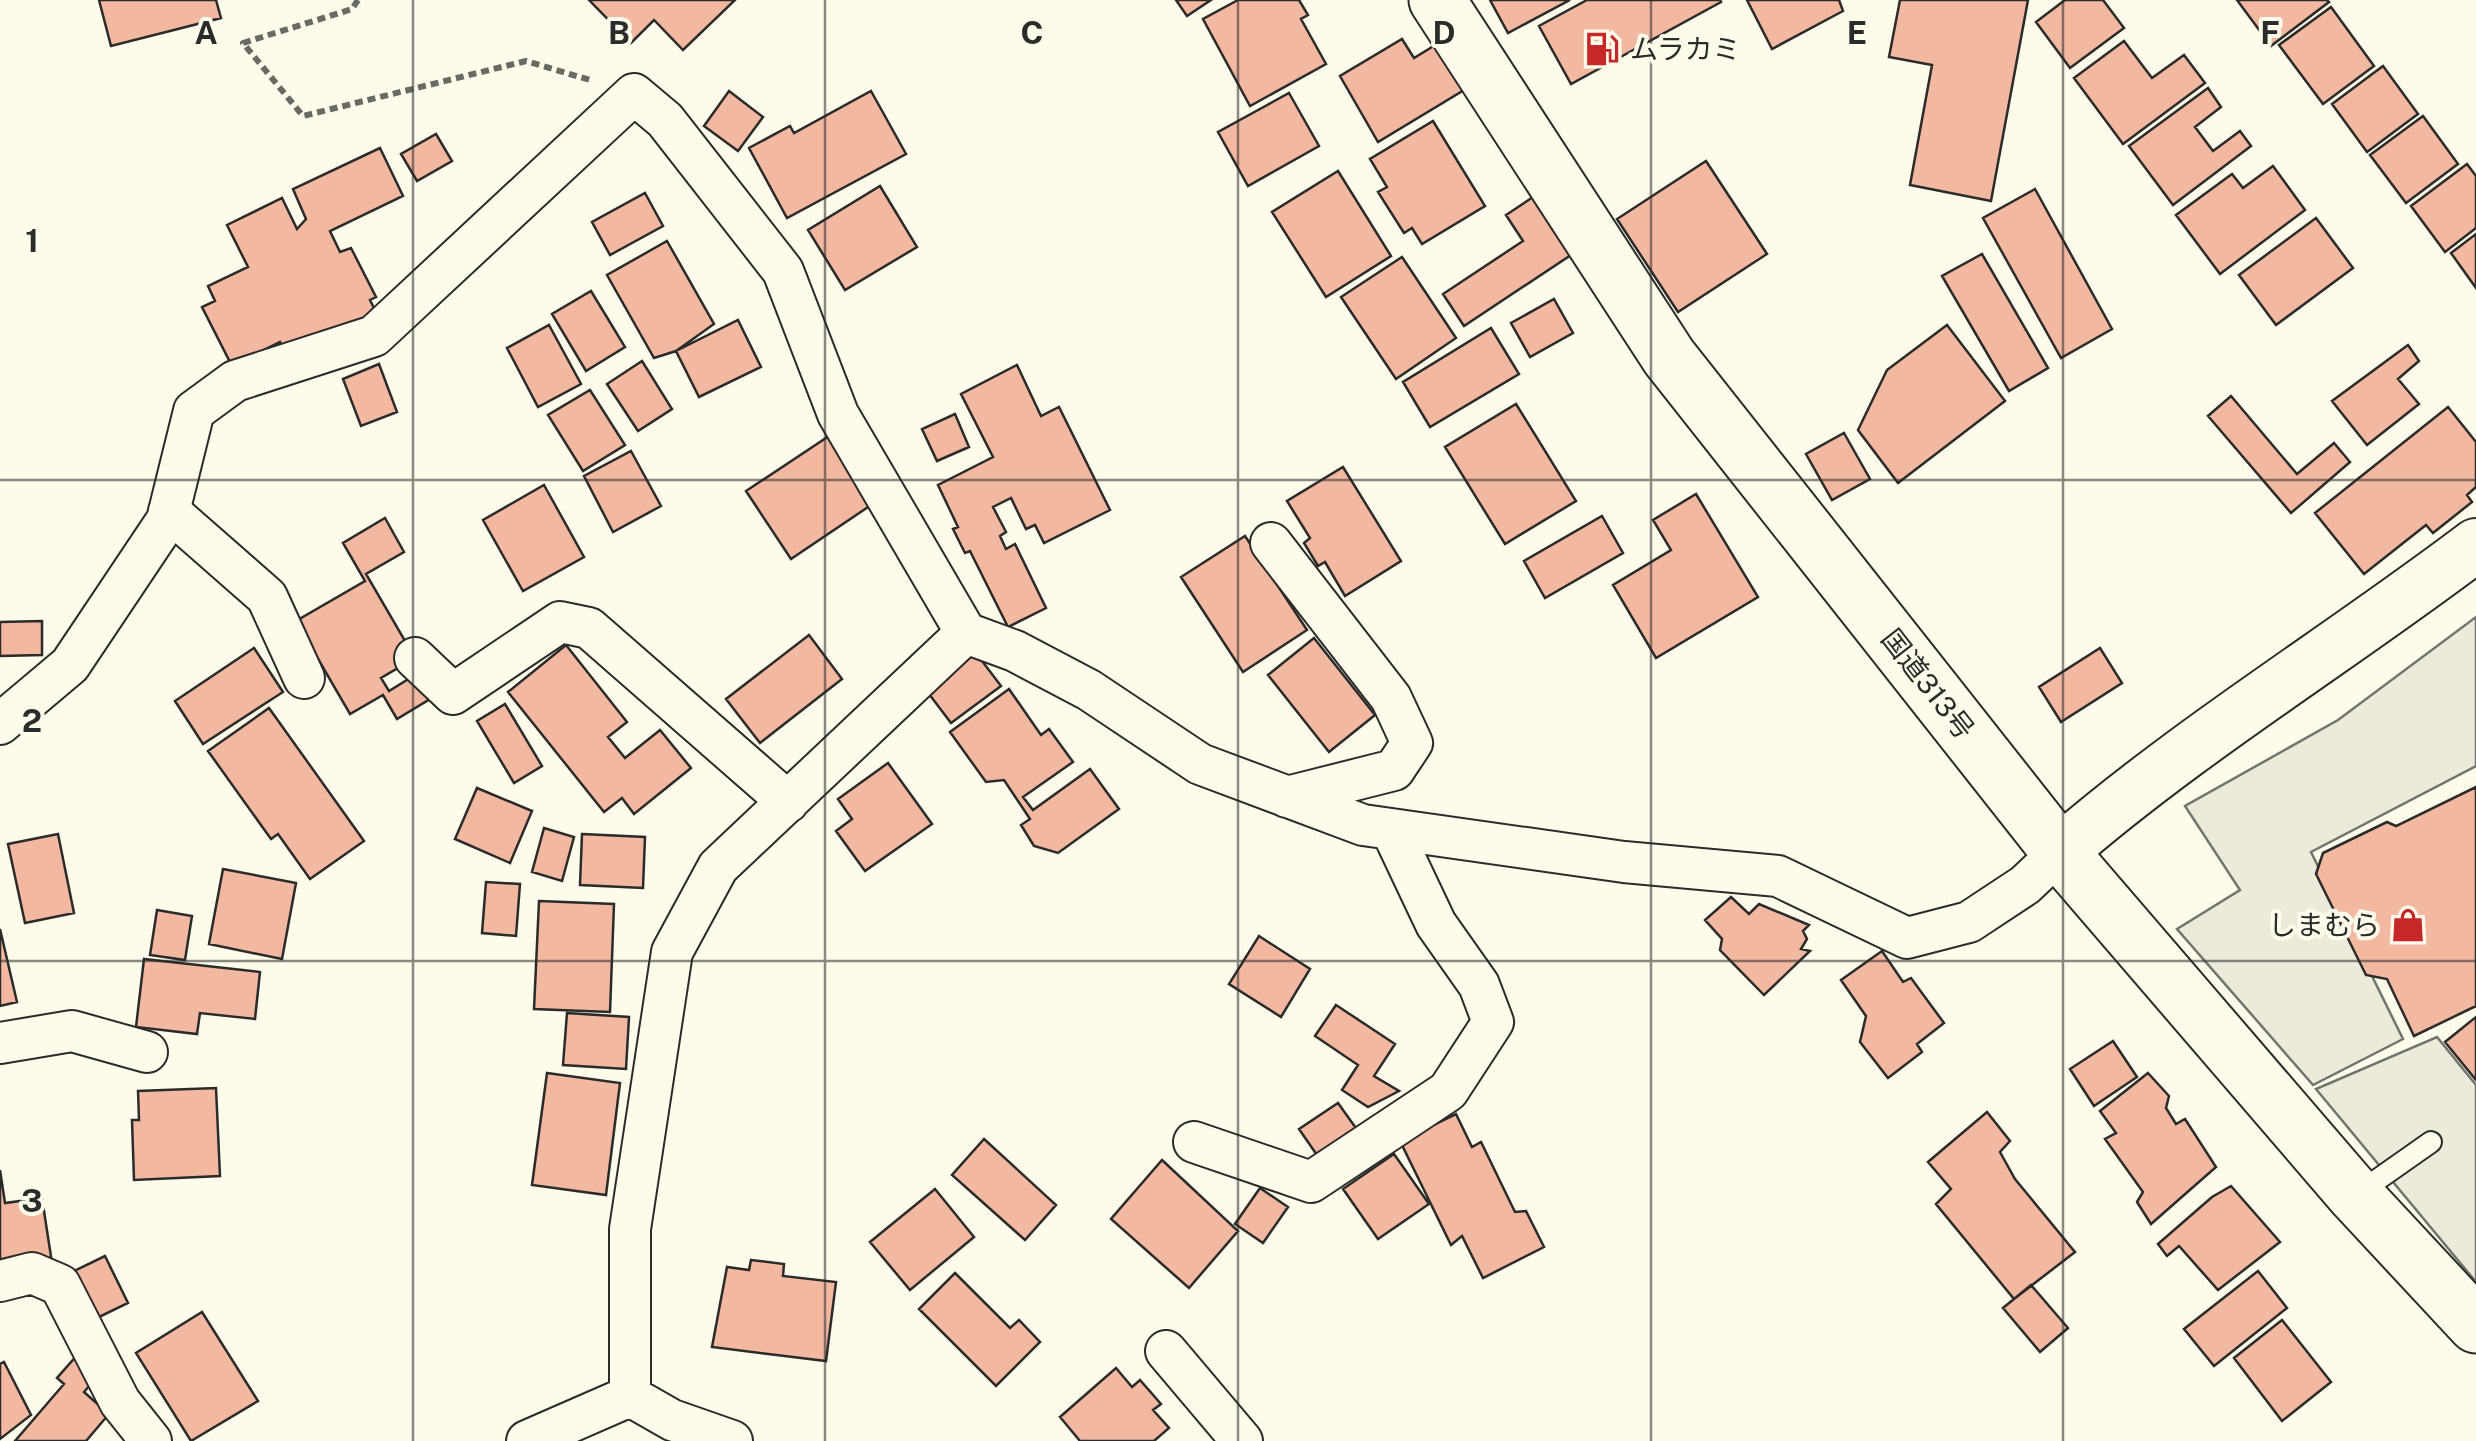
<svg xmlns="http://www.w3.org/2000/svg" width="2476" height="1441" viewBox="0 0 2476 1441" font-family="'Public Sans','Noto Sans JP',sans-serif">
<style>
.parking{fill:#eceadb;stroke:#74746e;stroke-width:2.5}
.building{fill:#f2b8a0;stroke:#2b2b2b;stroke-width:2.5}
.lines{fill:none;stroke-linecap:round;stroke-linejoin:round}
.service-casing{stroke:#2b2b2b;stroke-width:24}
.minor-casing{stroke:#2b2b2b;stroke-width:44}
.tertiary-casing{stroke:#2b2b2b;stroke-width:56}
.trunk-casing{stroke:#2b2b2b;stroke-width:59}
.path{stroke:#6a6964;stroke-width:6;stroke-dasharray:8 5;stroke-linecap:butt}
.service{stroke:#fdfbea;stroke-width:20}
.minor{stroke:#fdfbea;stroke-width:40}
.tertiary{stroke:#fdfbea;stroke-width:52}
.trunk{stroke:#fdfbea;stroke-width:55}
.grid{fill:none;stroke:#2b2b2b;stroke-width:2.5;stroke-opacity:0.55}
.labels{text-anchor:middle;stroke-width:8;stroke-linejoin:round;paint-order:stroke}
.poi-label{font-size:28px;fill:#2b2b2b;stroke:#fdfbea;text-anchor:start}
.street-label{font-size:28px;fill:#2b2b2b;stroke:#fdfbea}
.grid-label{font-size:32px;text-anchor:middle;font-weight:bold;fill:#2b2b2b;stroke:#fdfbea;stroke-width:8;stroke-linejoin:round;paint-order:stroke}
</style>
<rect width="100%" height="100%" fill="#fdfbea"/>
<path class="parking" d="M 2476,617 L 2476,766 L 2311,852 L 2403,1039 L 2313,1085 L 2177,929 L 2240,890 L 2185,806 L 2338,720 Z
M 2437,1037 L 2476,1085 L 2476,1282 L 2316,1089 Z"/>
<path class="building" d="M 99,0 L 216,0 L 221,18 L 111,46 Z
M 589,0 L 735,0 L 683,50 L 654,20 L 631,43 Z
M 1176,0 L 1211,0 L 1187,16 Z
M 1238,0 L 1299,0 L 1308,15 L 1301,19 L 1326,64 L 1250,106 L 1203,19 Z
M 1490,0 L 1570,0 L 1508,33 Z
M 1587,0 L 1720,0 L 1721,2 L 1571,84 L 1539,26 Z
M 1747,0 L 1839,0 L 1843,11 L 1772,49 Z
M 1900,0 L 2028,0 L 1991,201 L 1910,185 L 1932,65 L 1889,57 Z
M 2065,0 L 2103,0 L 2124,28 L 2070,68 L 2036,22 Z
M 2237,0 L 2327,0 L 2329,2 L 2271,46 Z
M 2331,7 L 2374,66 L 2323,104 L 2279,45 Z
M 1402,39 L 1414,58 L 1437,44 L 1464,90 L 1378,142 L 1340,76 Z
M 2124,41 L 2152,78 L 2184,55 L 2205,83 L 2123,144 L 2074,78 Z
M 2383,66 L 2418,114 L 2367,152 L 2332,104 Z
M 2208,88 L 2221,107 L 2195,127 L 2213,151 L 2240,131 L 2251,146 L 2173,205 L 2129,146 Z
M 729,91 L 763,117 L 738,151 L 704,126 Z
M 871,91 L 906,154 L 787,218 L 749,148 L 790,126 L 794,133 Z
M 1289,93 L 1319,146 L 1248,186 L 1218,132 Z
M 2423,116 L 2458,164 L 2406,203 L 2370,155 Z
M 1433,121 L 1485,206 L 1422,244 L 1412,228 L 1404,233 L 1378,192 L 1387,187 L 1370,159 Z
M 436,134 L 452,161 L 417,181 L 401,154 Z
M 380,148 L 403,196 L 330,231 L 340,252 L 351,248 L 376,297 L 370,300 L 377,314 L 288,359 L 280,342 L 232,366 L 202,307 L 215,301 L 208,286 L 248,267 L 227,225 L 282,198 L 297,229 L 306,219 L 293,189 Z
M 1706,161 L 1767,254 L 1678,312 L 1617,219 Z
M 2467,164 L 2476,176 L 2476,228 L 2445,252 L 2411,206 Z
M 2273,166 L 2305,210 L 2220,274 L 2176,215 L 2232,174 L 2243,188 Z
M 1338,171 L 1391,256 L 1326,297 L 1272,212 Z
M 880,186 L 917,247 L 845,290 L 808,230 Z
M 2035,189 L 2112,329 L 2061,358 L 1983,218 Z
M 645,193 L 663,226 L 610,255 L 592,222 Z
M 1536,195 L 1574,253 L 1464,326 L 1443,294 L 1523,241 L 1506,215 Z
M 2316,218 L 2353,268 L 2276,325 L 2239,275 Z
M 2476,234 L 2476,288 L 2451,253 Z
M 667,241 L 714,324 L 676,351 L 654,358 L 607,275 Z
M 1982,254 L 2048,368 L 2009,391 L 1942,276 Z
M 1402,257 L 1456,338 L 1396,379 L 1341,297 Z
M 591,291 L 625,347 L 586,371 L 552,314 Z
M 1554,299 L 1573,333 L 1530,357 L 1511,323 Z
M 738,320 L 761,367 L 699,397 L 676,351 Z
M 549,325 L 581,384 L 538,407 L 507,348 Z
M 1947,325 L 2005,401 L 1898,483 L 1858,430 L 1887,370 Z
M 1491,328 L 1519,374 L 1430,427 L 1403,382 Z
M 2408,345 L 2419,361 L 2398,379 L 2419,404 L 2367,445 L 2332,401 Z
M 642,361 L 672,409 L 638,431 L 607,384 Z
M 379,364 L 397,412 L 361,426 L 343,379 Z
M 1017,365 L 1041,416 L 1059,407 L 1110,510 L 1044,543 L 1035,525 L 1026,529 L 1011,498 L 993,507 L 1006,532 L 1000,536 L 1006,549 L 1015,544 L 1046,608 L 1008,627 L 970,551 L 965,553 L 953,529 L 958,527 L 938,485 L 993,457 L 961,394 Z
M 590,390 L 625,445 L 583,471 L 548,415 Z
M 2231,396 L 2297,474 L 2334,443 L 2350,462 L 2291,513 L 2208,416 Z
M 1516,404 L 1576,501 L 1505,544 L 1445,447 Z
M 2448,407 L 2476,442 L 2476,487 L 2467,495 L 2472,502 L 2433,533 L 2426,525 L 2364,574 L 2315,513 Z
M 955,414 L 969,447 L 937,461 L 922,429 Z
M 1844,433 L 1870,479 L 1832,500 L 1806,454 Z
M 832,434 L 877,501 L 791,559 L 746,491 Z
M 631,451 L 661,506 L 613,532 L 584,476 Z
M 1343,467 L 1401,561 L 1345,596 L 1325,562 L 1318,566 L 1304,543 L 1310,538 L 1287,501 Z
M 544,485 L 584,557 L 523,591 L 483,520 Z
M 1696,494 L 1758,597 L 1656,658 L 1613,585 L 1671,550 L 1653,520 Z
M 1602,516 L 1623,553 L 1545,598 L 1524,561 Z
M 385,518 L 404,552 L 366,574 L 415,658 L 381,678 L 389,691 L 415,675 L 430,699 L 397,719 L 383,695 L 350,714 L 296,621 L 365,581 L 343,543 Z
M 1245,536 L 1307,630 L 1243,672 L 1181,577 Z
M 42,621 L 42,655 L 0,656 L 0,622 Z
M 809,635 L 842,679 L 760,743 L 726,699 Z
M 1314,638 L 1375,715 L 1329,752 L 1268,675 Z
M 566,645 L 627,722 L 608,737 L 625,758 L 660,730 L 691,768 L 634,814 L 622,798 L 604,812 L 508,692 Z
M 254,648 L 283,692 L 203,744 L 175,701 Z
M 2100,648 L 2122,683 L 2061,722 L 2039,687 Z
M 976,653 L 1001,686 L 951,723 L 926,690 Z
M 1009,689 L 1041,735 L 1049,729 L 1073,762 L 1023,797 L 1033,810 L 1090,769 L 1119,809 L 1058,853 L 1034,846 L 1021,825 L 1030,819 L 1004,780 L 986,782 L 950,732 Z
M 505,704 L 542,766 L 514,783 L 477,721 Z
M 269,708 L 364,841 L 310,879 L 278,834 L 271,839 L 208,751 Z
M 888,763 L 932,824 L 865,871 L 836,831 L 852,819 L 838,799 Z
M 2476,787 L 2476,1006 L 2414,1036 L 2387,979 L 2366,975 L 2316,874 L 2323,853 L 2387,822 L 2396,826 Z
M 477,788 L 532,811 L 510,863 L 455,839 Z
M 544,828 L 574,837 L 562,881 L 532,872 Z
M 58,834 L 74,913 L 25,923 L 8,844 Z
M 582,834 L 645,837 L 643,888 L 580,885 Z
M 223,869 L 296,883 L 282,959 L 209,944 Z
M 486,882 L 520,884 L 516,936 L 482,933 Z
M 1731,897 L 1749,914 L 1759,904 L 1809,925 L 1803,931 L 1807,939 L 1801,949 L 1810,951 L 1764,995 L 1720,950 L 1722,939 L 1705,920 Z
M 539,901 L 614,904 L 610,1012 L 534,1009 Z
M 157,910 L 192,916 L 185,960 L 150,955 Z
M 0,929 L 17,1002 L 0,1006 Z
M 1259,936 L 1310,969 L 1281,1017 L 1229,984 Z
M 1882,951 L 1903,982 L 1911,978 L 1944,1023 L 1917,1044 L 1922,1052 L 1888,1078 L 1860,1042 L 1866,1016 L 1841,980 Z
M 144,959 L 260,972 L 255,1019 L 200,1013 L 197,1034 L 136,1027 Z
M 1336,1005 L 1395,1044 L 1374,1076 L 1399,1091 L 1368,1107 L 1342,1090 L 1358,1065 L 1315,1036 Z
M 567,1013 L 629,1017 L 626,1069 L 563,1065 Z
M 2476,1017 L 2476,1080 L 2445,1042 Z
M 2113,1041 L 2137,1077 L 2094,1106 L 2070,1069 Z
M 547,1073 L 620,1083 L 606,1195 L 532,1185 Z
M 2148,1073 L 2169,1096 L 2166,1108 L 2176,1124 L 2185,1119 L 2216,1167 L 2151,1224 L 2137,1202 L 2143,1192 L 2105,1139 L 2116,1133 L 2100,1111 Z
M 216,1088 L 220,1176 L 134,1180 L 132,1120 L 139,1120 L 138,1091 Z
M 1338,1103 L 1358,1131 L 1319,1158 L 1299,1129 Z
M 1987,1112 L 2010,1141 L 2000,1152 L 2015,1179 L 2075,1252 L 2014,1299 L 1936,1204 L 1951,1189 L 1928,1162 Z
M 1456,1114 L 1472,1147 L 1481,1142 L 1515,1212 L 1526,1211 L 1544,1247 L 1483,1278 L 1462,1236 L 1451,1245 L 1400,1141 Z
M 984,1139 L 1056,1205 L 1025,1240 L 952,1175 Z
M 1394,1154 L 1429,1204 L 1378,1239 L 1343,1189 Z
M 1162,1160 L 1238,1231 L 1189,1288 L 1111,1219 Z
M 0,1170 L 5,1203 L 42,1198 L 52,1263 L 0,1271 Z
M 2231,1186 L 2280,1242 L 2218,1290 L 2179,1246 L 2167,1256 L 2158,1244 L 2212,1197 Z
M 1260,1188 L 1288,1207 L 1263,1243 L 1235,1224 Z
M 935,1189 L 974,1237 L 910,1290 L 870,1242 Z
M 105,1256 L 128,1303 L 97,1318 L 74,1271 Z
M 751,1260 L 784,1264 L 783,1276 L 836,1282 L 826,1361 L 712,1347 L 727,1267 L 749,1270 Z
M 2258,1271 L 2287,1308 L 2214,1366 L 2184,1329 Z
M 955,1273 L 1010,1328 L 1019,1320 L 1040,1342 L 996,1386 L 919,1309 Z
M 2031,1285 L 2068,1328 L 2040,1352 L 2003,1308 Z
M 202,1312 L 258,1401 L 191,1441 L 136,1353 Z
M 2282,1320 L 2331,1382 L 2282,1421 L 2234,1358 Z
M 79,1353 L 101,1372 L 84,1392 L 109,1414 L 86,1441 L 15,1441 L 64,1384 L 57,1378 Z
M 4,1362 L 31,1415 L 0,1439 L 0,1364 Z
M 1116,1368 L 1132,1387 L 1140,1380 L 1161,1404 L 1153,1410 L 1169,1428 L 1154,1441 L 1080,1441 L 1060,1417 Z"/>
<g class="lines">
<g class="service-casing">
<path id="service" d="M 2357,1194 L 2431,1142"/>
</g>
<g class="minor-casing">
<path id="minor" d="M 169,511 L 267,597 L 304,678
M 1271,543 L 1391,698 L 1412,743 L 1394,770 L 1287,797
M 415,658 L 453,694 L 560,622 L 589,628 L 788,802
M 0,724 L 70,665 L 167,520 L 194,411 L 235,381 L 374,336 L 634,94 L 665,120 L 783,271 L 838,414 L 966,633 L 1015,651 L 1089,690 L 1200,764 L 1363,825 L 1624,862 L 1778,876 L 1907,938 L 1969,922 L 2025,885 L 2060,852
M 0,1043 L 72,1031 L 147,1052
M 1194,1142 L 1311,1182 L 1448,1091 L 1493,1022 L 1479,985 L 1436,924 L 1391,829
M 0,1281 L 32,1273 L 60,1285 L 120,1402 L 151,1441
M 1166,1351 L 1242,1441
M 630,1396 L 630,1229 L 672,952 L 718,867 L 966,633
M 630,1396 L 672,1420 L 732,1441
M 527,1441 L 630,1396"/>
</g>
<g class="tertiary-casing">
<path id="tertiary" d="M 2060,852 C 2190,739 2339,649 2476,545"/>
</g>
<g class="trunk-casing">
<path id="trunk" d="M 1437,0 L 1669,357 L 2060,852 L 2355,1195 L 2476,1325"/>
</g>
<path class="path" d="M 358,0 L 352,9 L 243,43 L 303,116 L 526,61 L 590,80"/>
<use href="#service" class="service"/>
<use href="#minor" class="minor"/>
<use href="#tertiary" class="tertiary"/>
<use href="#trunk" class="trunk"/>
</g>
<path class="grid" d="M 413,0 L 413,1441M 825,0 L 825,1441M 1238,0 L 1238,1441M 1651,0 L 1651,1441M 2063,0 L 2063,1441M 0,480 L 2476,480M 0,961 L 2476,961"/>
<defs>
<g id="fuel-bare" transform="scale(2.7)"><path d="M-5.5-6h7V0h2V4h1.3V-2.5L3-4.5l.8-.8L6-3V5H2.5V1h-1V6h-7ZM-4.2-4.7v3.2H.2V-4.7Z" fill="#c62828" stroke="#fdfbea" stroke-width="2.5" paint-order="stroke"/></g>
<g id="shop-bare" transform="scale(2.7)"><path d="M-5-2.5h2.3a2.7 3.5 0 0 1 5.4 0H5L5.5 6h-11ZM-1.5-2.5h3a1.5 2.3 0 0 0-3 0Z" fill="#c62828" stroke="#fdfbea" stroke-width="2.5" paint-order="stroke"/></g>
</defs>
<g fill-rule="evenodd">
<use href="#fuel-bare" x="1602" y="49"/>
<use href="#shop-bare" x="2408" y="925"/>
</g>
<g class="labels">
<g class="poi-label">
<text x="1630" y="59">ムラカミ</text>
<text x="2380" y="935" text-anchor="end">しまむら</text>
</g>
<g class="street-label">
<text transform="translate(1928 684) rotate(52)" y="10">国道313号</text>
</g>
</g>
<g class="grid-label">
<text x="206" y="44">A</text>
<text x="619" y="44">B</text>
<text x="1032" y="44">C</text>
<text x="1444" y="44">D</text>
<text x="1857" y="44">E</text>
<text x="2270" y="44">F</text>
<text x="32" y="252">1</text>
<text x="32" y="732">2</text>
<text x="32" y="1212">3</text>
</g>
</svg>
